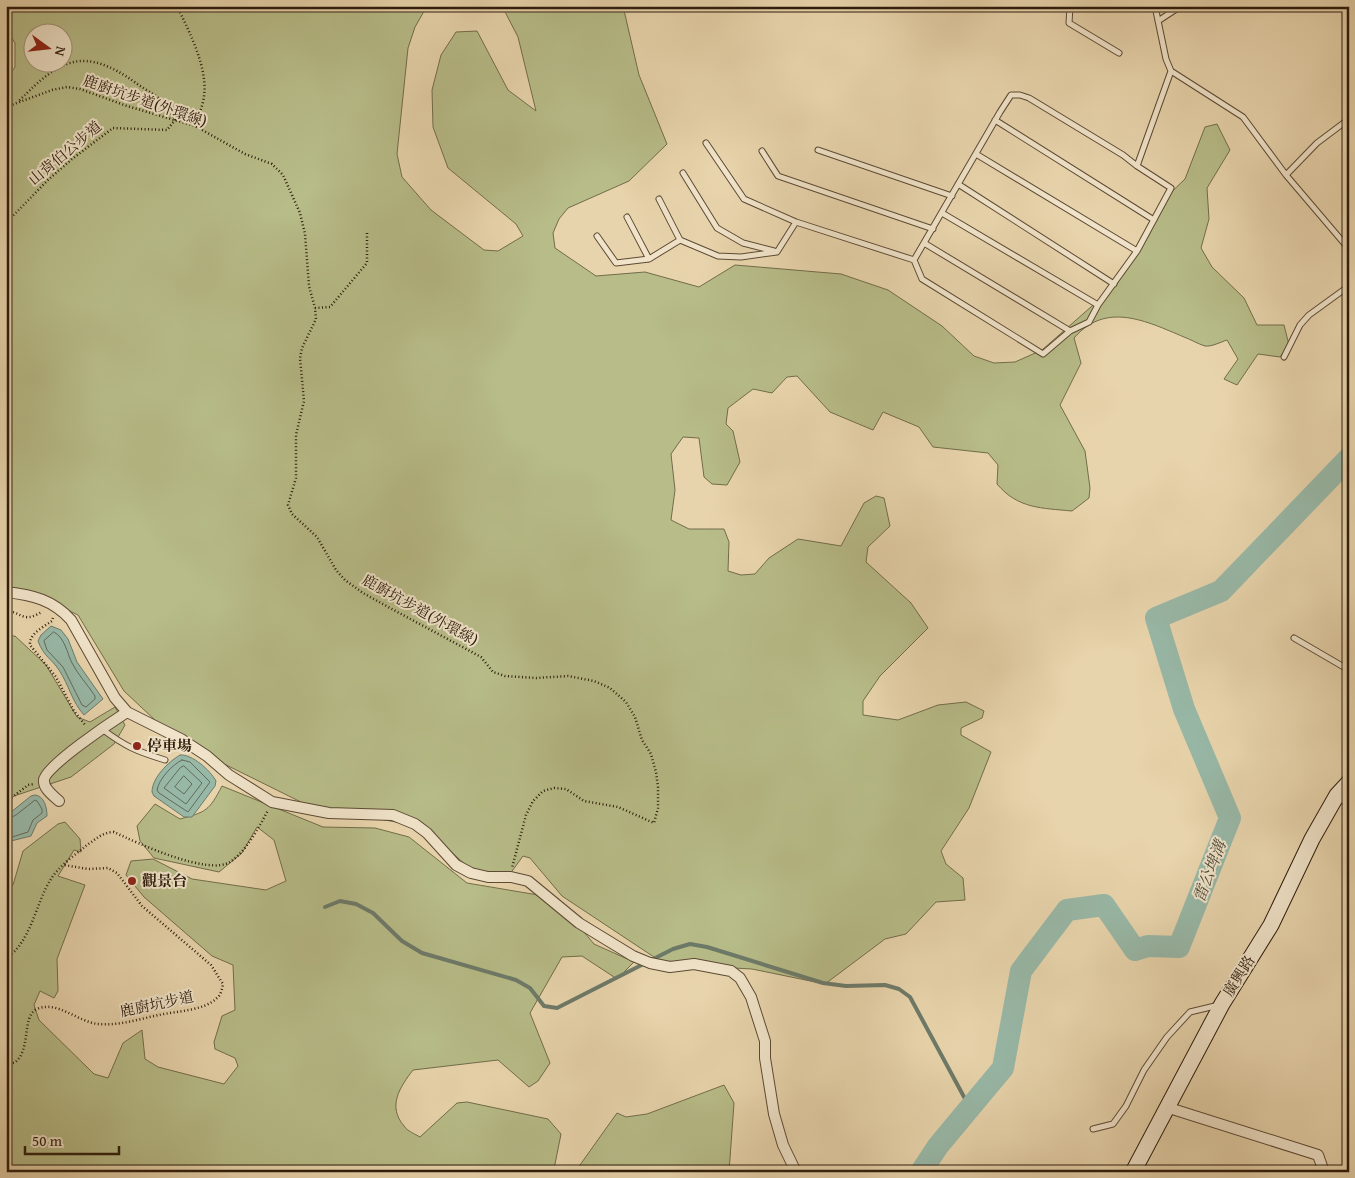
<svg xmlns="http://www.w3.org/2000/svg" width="1355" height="1178" viewBox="0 0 1355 1178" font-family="'Gentium Book Plus','Noto Serif TC',serif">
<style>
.green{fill:#b7bc88;stroke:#726c4a;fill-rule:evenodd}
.water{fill:#98b8a7;stroke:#6d7a69}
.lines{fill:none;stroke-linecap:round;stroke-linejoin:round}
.shore{stroke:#626a5a;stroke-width:1}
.stream{stroke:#6d7a69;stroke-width:4}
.river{stroke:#98b8a7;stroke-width:22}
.lane-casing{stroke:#5c4a34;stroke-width:7}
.street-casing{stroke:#5c4a34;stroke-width:12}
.secondary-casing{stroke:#2d1c0c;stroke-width:17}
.path{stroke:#2d1c0c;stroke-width:2.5;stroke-dasharray:1 2.5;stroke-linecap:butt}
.lane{stroke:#f0e3c9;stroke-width:5}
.street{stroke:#f0e3c9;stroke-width:10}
.secondary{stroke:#f0e3c9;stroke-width:15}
.poi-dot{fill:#8f2418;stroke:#f0e3c9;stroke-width:2}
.labels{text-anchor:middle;stroke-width:4;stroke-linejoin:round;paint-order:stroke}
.street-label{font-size:15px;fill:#2d1c0c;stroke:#f0e3c9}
.poi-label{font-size:15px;font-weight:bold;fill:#2d1c0c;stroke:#f0e3c9;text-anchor:start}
.water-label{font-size:16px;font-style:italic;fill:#4d4b3a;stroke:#f0e3c9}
</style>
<rect width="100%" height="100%" fill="#e8d4ac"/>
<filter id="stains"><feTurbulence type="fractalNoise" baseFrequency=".004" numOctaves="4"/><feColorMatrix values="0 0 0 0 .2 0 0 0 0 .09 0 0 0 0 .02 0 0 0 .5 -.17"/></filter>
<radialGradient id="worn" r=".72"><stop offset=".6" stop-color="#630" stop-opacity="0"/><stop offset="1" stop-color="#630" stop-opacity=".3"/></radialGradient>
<path class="green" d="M 6,6 L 427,6 L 415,27 L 408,48 L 397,154 L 402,177 L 431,210 L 484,250 L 498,251 L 523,236 L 516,224 L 448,168 L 433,127 L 432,90 L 441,55 L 456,32 L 477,31 L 508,90 L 536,111 L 518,37 L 502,6 L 623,6 L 639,75 L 667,144 L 629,181 L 568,208 L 559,219 L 553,233 L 555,248 L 596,276 L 645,272 L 699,287 L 735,265 L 841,274 L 888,290 L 942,326 L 974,356 L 994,363 L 1015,362 L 1042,350 L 1117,284 L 1160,203 L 1185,179 L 1205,127 L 1217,124 L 1230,150 L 1207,188 L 1209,219 L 1201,248 L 1212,267 L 1244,298 L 1257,325 L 1284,325 L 1289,345 L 1280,357 L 1258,354 L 1237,385 L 1224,379 L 1238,359 L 1227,340 C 1221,342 1211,347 1205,346 C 1198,344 1190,339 1184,337 C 1146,321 1106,301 1074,338 L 1081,363 L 1060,405 L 1085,451 L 1090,488 L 1089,498 L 1072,511 C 1042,508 1018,509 997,484 L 998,465 L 988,453 L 933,447 L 919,427 L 883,412 L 873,430 L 830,412 L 797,376 L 787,377 L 772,393 L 753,389 L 728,408 L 726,424 L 733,431 L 740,462 L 727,485 L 712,484 L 704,477 L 699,438 L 683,437 L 671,454 L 675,490 L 671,520 L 689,529 L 724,529 L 729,542 L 728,571 L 741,575 L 755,574 L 769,558 L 798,539 L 841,546 L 864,503 L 876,496 L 884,498 L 890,526 L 868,547 L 866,562 L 911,603 L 928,628 L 880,676 L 863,701 L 863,715 L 898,720 L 938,705 L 966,702 L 984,711 L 982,718 L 961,728 L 961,735 L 991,752 L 969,808 L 941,851 L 946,864 L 963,878 L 965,900 L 936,902 L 906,934 L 885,939 L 825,984 L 752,969 L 681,965 L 657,959 L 562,896 L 530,858 L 523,856 L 507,878 L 477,875 L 423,827 L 309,806 L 204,754 L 156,721 L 124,691 L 78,615 L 39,596 L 6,592 L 6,79 L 15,67 L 15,43 L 6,29 ZM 32,32 L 62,32 L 62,62 L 32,62 Z
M 6,636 L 15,636 L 46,665 L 77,717 L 90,722 L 115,707 L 125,725 L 114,744 L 71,777 L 14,796 L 6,802 Z
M 222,786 L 323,827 L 375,828 L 409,837 L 467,883 L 538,895 L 569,914 L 594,944 L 634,962 L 617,979 L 582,956 L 562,957 L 530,1013 L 550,1063 L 538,1081 L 529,1087 L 498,1060 L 413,1070 C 400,1087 387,1106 404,1126 C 407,1131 415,1134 420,1137 L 457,1103 L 467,1102 L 548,1119 L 561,1134 L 554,1169 L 559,1172 L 6,1172 L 6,891 L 13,885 L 23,851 L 58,824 L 65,822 L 80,839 L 81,852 L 74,850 L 58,876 L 85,885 L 57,959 L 58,991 L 54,998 L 40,991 L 34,1005 L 39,1020 L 94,1074 L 108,1078 L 123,1043 L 142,1030 L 145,1059 L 158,1067 L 224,1084 L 238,1066 L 235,1058 L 215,1049 L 214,1042 L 222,1016 L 235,1010 L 233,965 L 212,956 L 144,897 L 126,875 L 131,861 L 153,859 L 192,879 L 266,890 L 286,881 L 274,840 L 257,827 L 242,853 L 219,872 L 154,858 L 140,841 L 137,826 L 155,804 L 180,819 C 206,812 209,811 222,786 Z
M 724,1085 L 734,1103 L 729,1172 L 575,1172 L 617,1113 L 626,1117 L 647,1114 Z"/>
<path class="water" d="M 51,626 L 61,630 L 68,639 L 77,662 L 103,699 L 84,715 C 72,702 69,685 59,670 C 51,658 44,657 38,641 L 41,635 Z
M 180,755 C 192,754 210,770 216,781 L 215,786 L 192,817 L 184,817 L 154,796 L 152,792 C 152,778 168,762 180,755 Z
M 35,795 C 44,796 47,807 47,816 L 37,823 L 31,836 L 11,841 L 6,845 L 6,816 L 31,796 Z"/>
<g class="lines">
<path class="shore" d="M 54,632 C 65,638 67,653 72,663 C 78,675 88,685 95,696 L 95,699 L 86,707 L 82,705 L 63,667 L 47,650 L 44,641 Z
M 182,760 L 190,762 L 210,782 L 188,812 L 159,793 L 157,790 C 159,779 172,765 182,760 Z
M 184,766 L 202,783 L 186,804 L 164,788 L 180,768 Z
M 184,776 L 192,784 L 184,794 L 175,787 Z
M 6,820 L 16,815 L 35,800 L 37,801 L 42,809 L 42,813 L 33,820 L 28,832 L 6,839"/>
<path class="stream" d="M 325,907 L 340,901 L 356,904 L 373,913 L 402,941 L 422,953 L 516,980 L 530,988 L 544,1006 L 557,1008 L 673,949 L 690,944 L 707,947 L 823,983 L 846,986 L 885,985 L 899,989 L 910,997 L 970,1108"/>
<path class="river" d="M 921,1172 L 938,1146 L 1003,1068 L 1021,971 L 1067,910 L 1104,905 L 1135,950 L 1148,946 L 1179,947 L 1230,818 L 1184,709 L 1156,618 L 1221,591 L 1349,458"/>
<g class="lane-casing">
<path id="lane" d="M 1070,6 L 1069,23 L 1119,53
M 1153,6 L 1156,11 L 1166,59 L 1171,71 L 1243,117 L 1286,175 L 1349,249
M 1158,21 L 1181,6
M 995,120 L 1154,220
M 706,143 L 744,199 L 796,222
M 818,150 L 952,196
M 762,151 L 778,176 L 933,229
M 976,154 L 1137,251
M 1137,166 L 1171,71
M 683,173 L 717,228 L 743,243 L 774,251
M 1286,175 L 1317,143 L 1349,119
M 958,184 L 1114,284
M 659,199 L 680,240
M 942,213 L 1098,305
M 627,217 L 649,259
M 597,236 L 616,263 L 649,259 L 680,240 L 718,256 L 741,257 L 777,252 L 796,222 L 914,260 L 1000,112 L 1011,95 L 1020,95 L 1029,98 L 1123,155 L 1137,166 L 1171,188 L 1137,251 L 1098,305 L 1089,322 L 1070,331 L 1043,354 L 922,279 L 914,260
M 924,243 L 1070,331
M 1284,357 L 1300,325 L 1309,315 L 1349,286
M 1294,638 L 1349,670
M 102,729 C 126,747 136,751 165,760
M 1338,796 L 1349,806
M 1093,1129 L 1113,1124 L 1126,1106 L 1144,1070 L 1167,1037 L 1190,1012 L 1219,1005"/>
</g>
<g class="street-casing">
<path id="street" d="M 6,592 C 33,595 53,600 71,620 L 115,698 L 127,712 L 181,739 L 207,756 L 229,775 L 272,802 L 329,813 L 393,815 L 415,824 L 427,833 L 456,865 L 471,873 L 488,877 L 511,877 L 528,881 L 579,923 L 633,956 L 650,963 L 670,967 L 694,964 L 731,971 L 740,978 L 751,997 L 765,1041 L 765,1058 L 774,1114 L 783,1145 L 796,1172
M 59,801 C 54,796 43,789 44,780 C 44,767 113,721 127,712
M 1166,1107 L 1318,1155 L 1324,1172"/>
</g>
<g class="secondary-casing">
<path id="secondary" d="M 1133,1172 L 1222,1004 L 1271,925 L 1312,839 L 1337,795 L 1349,782"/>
</g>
<path class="path" d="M 177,6 C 189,31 208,68 204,96 C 203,106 198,116 195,126
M 6,107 L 52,90 L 67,87 L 80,89 L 127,106 L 195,126 L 245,154 L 272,164 L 283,175 L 300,213 L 305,234 L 309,286 L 315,308 L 316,319 L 302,348 L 300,358 L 304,401 L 296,435 L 296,478 L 288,505 L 292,514 L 317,537 L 336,570 L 345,580 L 363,593 L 390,608 L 481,657 L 493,672 L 505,676 L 536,678 L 568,676 L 594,681 L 610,688 L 626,702 L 635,717 L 642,740 L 651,754 L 656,772 L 658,787 L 658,808 L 654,823 L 618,807 L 584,801 L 566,789 L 554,788 L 543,791 L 533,801 L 526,815 L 512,868
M 6,223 L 49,179 L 72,159 L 113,128 L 167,130 L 175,120 C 171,113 167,106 161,100 C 154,94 144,89 136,83 C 84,46 61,58 19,101
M 315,308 L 330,307 L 367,263 L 367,233
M 6,612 C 14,610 19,616 26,617 C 32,618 37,614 42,612
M 53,618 L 52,621 C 43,627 29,634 30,645 L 56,677 L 74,711 L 86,726
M 6,802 L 28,785 L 34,784
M 6,958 C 31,943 36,902 51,879 C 59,866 75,855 87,845 C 96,839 103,832 114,832 C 137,843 208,876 230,862 C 245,853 260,826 268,810
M 6,1062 L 14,1063 C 32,1051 21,1016 37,1009 C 57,1000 78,1022 98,1024 C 119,1026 139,1019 159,1015 C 176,1011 204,1011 217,998 C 221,995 222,989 223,984 L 211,965 L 142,906 L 117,873 L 108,868 L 88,869 L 64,865"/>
<use href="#lane" class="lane"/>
<use href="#street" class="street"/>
<use href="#secondary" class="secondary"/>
</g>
<g class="poi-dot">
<circle cx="137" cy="746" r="5"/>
<circle cx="132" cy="881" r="5"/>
</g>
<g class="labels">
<g class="street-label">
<text transform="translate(145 101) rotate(19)" y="5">鹿廚坑步道(外環線)</text>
<text transform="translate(65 153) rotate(-40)" y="5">山背伯公步道</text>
<text transform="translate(420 610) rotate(29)" y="5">鹿廚坑步道(外環線)</text>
<text transform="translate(1239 976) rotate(-58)" y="5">廣興路</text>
<text transform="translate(157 1004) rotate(-12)" y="5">鹿廚坑步道</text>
</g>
<g class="poi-label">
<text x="147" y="751">停車場</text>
<text x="142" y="886">觀景台</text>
</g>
<g class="water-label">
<text transform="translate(1209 871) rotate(-69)" y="6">雷公埤溝</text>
</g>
</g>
<rect width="1355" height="1178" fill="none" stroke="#e8d4ac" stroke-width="25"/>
<rect x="8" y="8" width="1340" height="1163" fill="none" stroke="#2d1c0c" stroke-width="2.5"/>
<rect x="12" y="12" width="1330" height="1153" fill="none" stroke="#2d1c0c"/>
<g transform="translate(48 48) rotate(105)"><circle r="24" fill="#f0e3c9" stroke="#a2937d"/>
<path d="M0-4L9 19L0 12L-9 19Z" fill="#8f2418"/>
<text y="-8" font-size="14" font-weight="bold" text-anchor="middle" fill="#2d1c0c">N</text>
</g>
<path d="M25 1146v8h94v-8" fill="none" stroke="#2d1c0c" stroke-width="2.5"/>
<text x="32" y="1146" font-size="15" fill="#2d1c0c" stroke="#f0e3c9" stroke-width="4" paint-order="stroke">50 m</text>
<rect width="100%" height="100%" filter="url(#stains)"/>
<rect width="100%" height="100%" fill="url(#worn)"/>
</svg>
